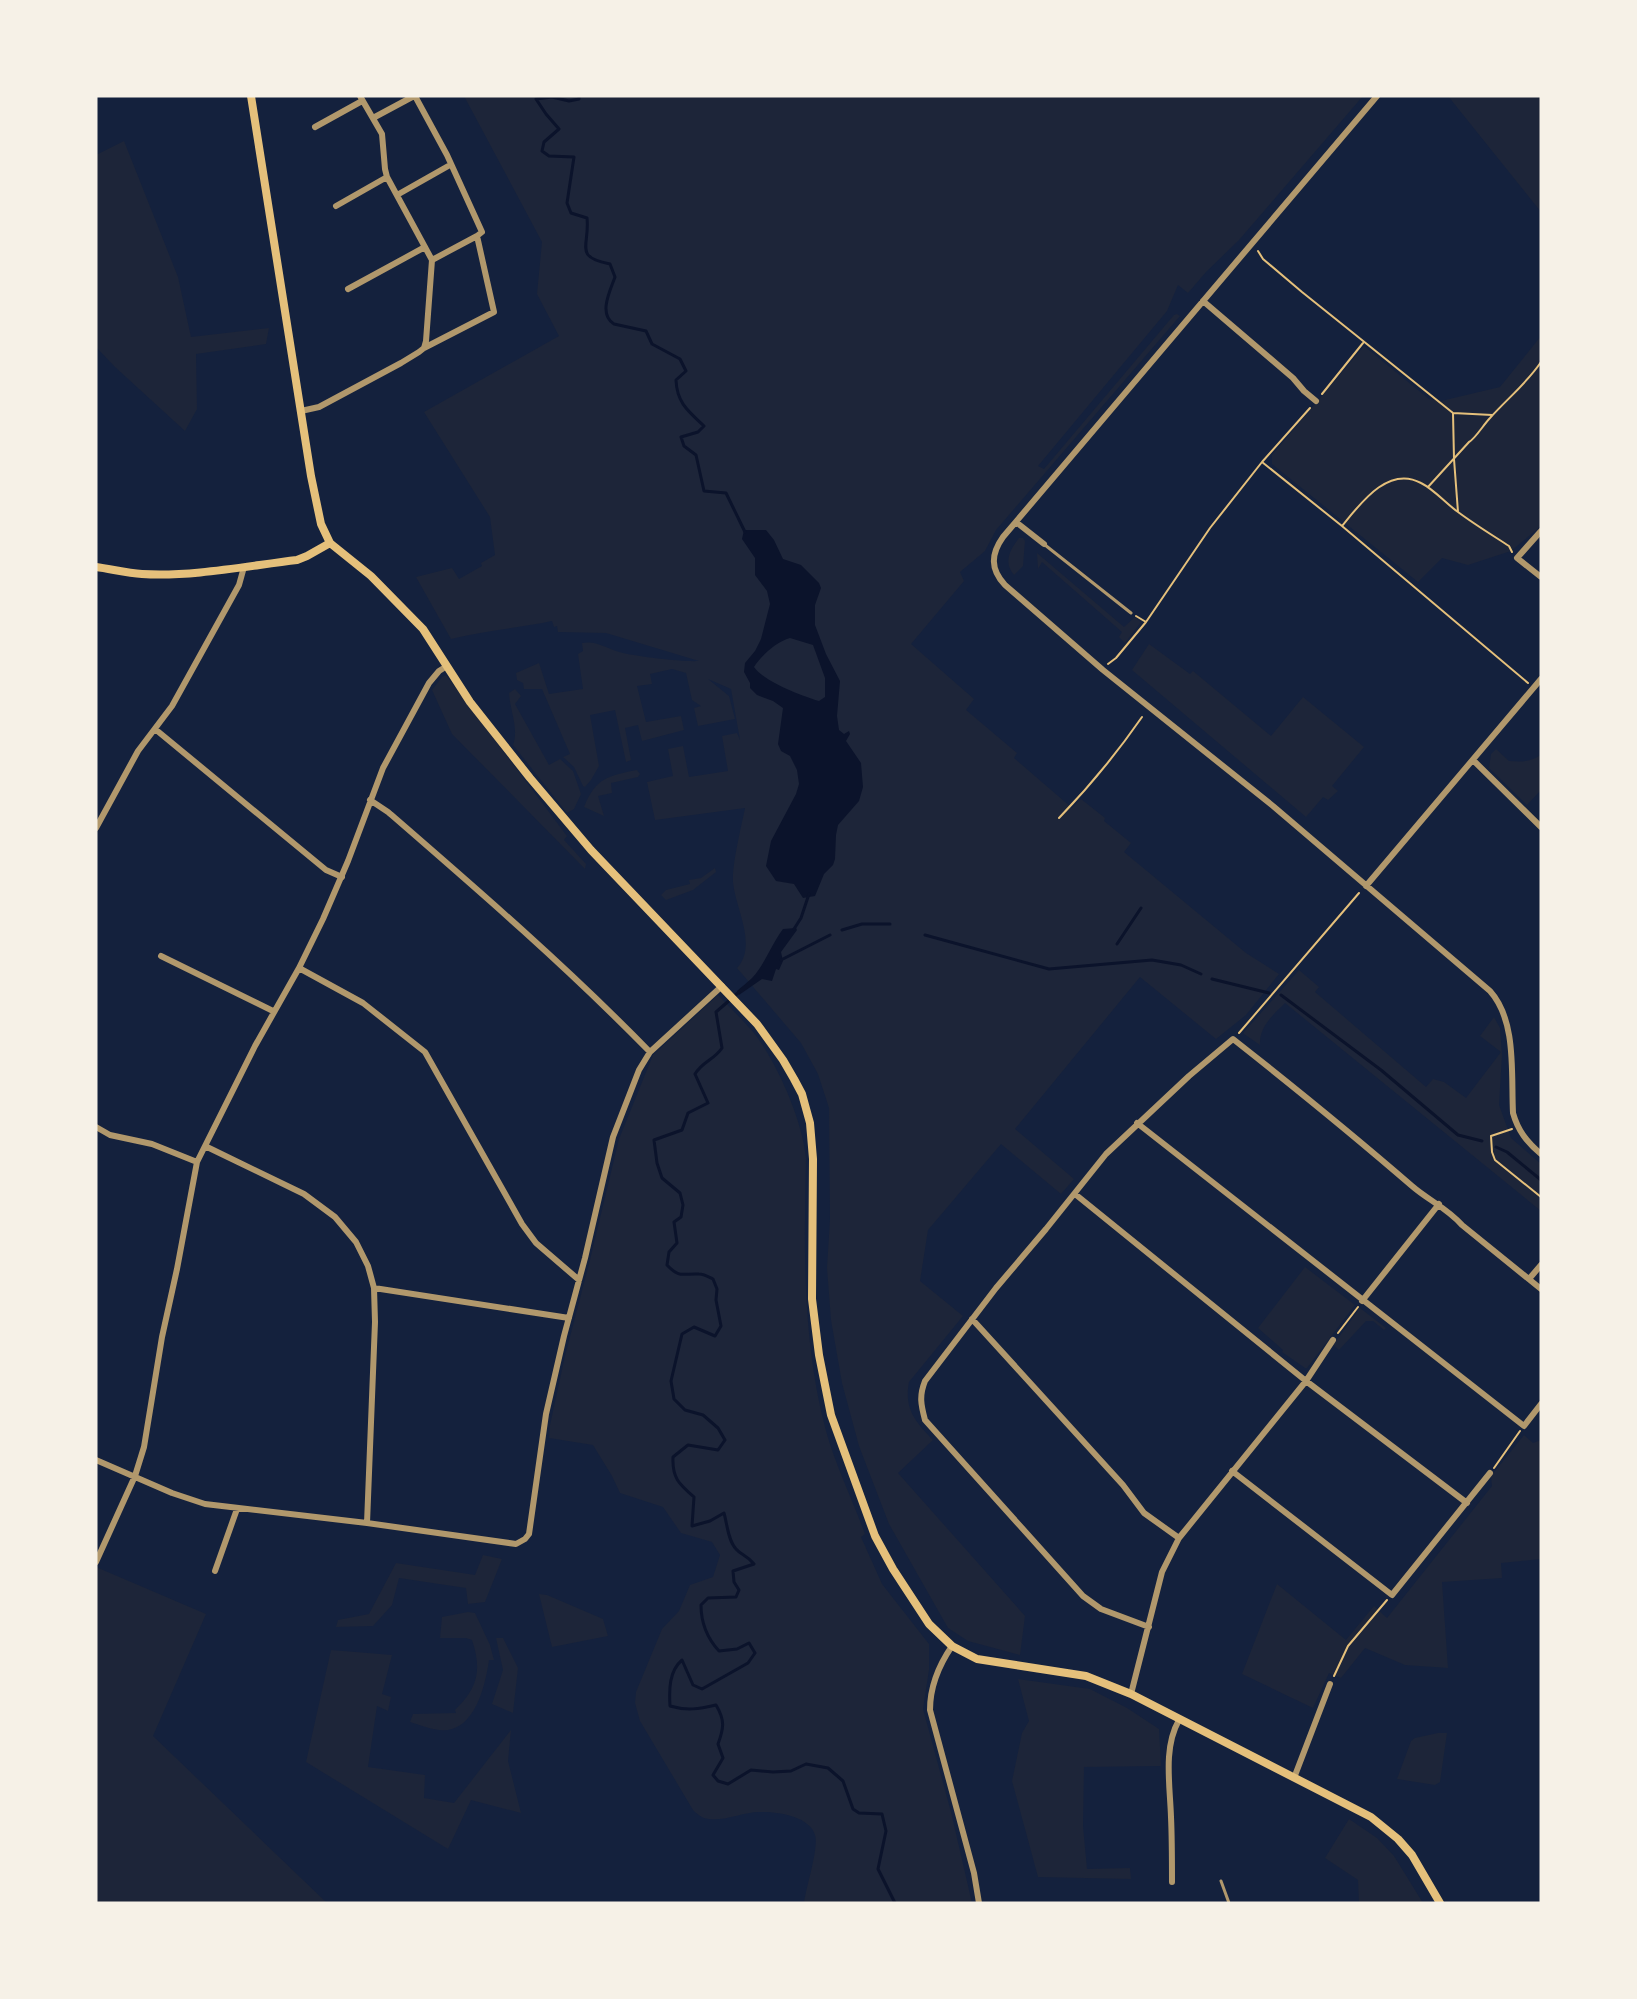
<svg xmlns="http://www.w3.org/2000/svg" width="1637" height="1999" viewBox="0 0 1637 1999" font-family="Lato,sans-serif">
<style>
.green{fill:#1d2539}
.water{fill:#0b132b;fill-rule:evenodd}
.lines{fill:none;stroke-linecap:round;stroke-linejoin:round}
.stream{stroke:#0b132b;stroke-width:3}
.path{stroke:#e5c07b;stroke-width:2}
.service{stroke:#b1986c;stroke-width:3}
.minor{stroke:#b1986c;stroke-width:6}
.secondary{stroke:#e5c07b;stroke-width:8}
</style>
<rect width="100%" height="100%" fill="#14213d"/>
<path class="green" d="M 464,96 L 1363,96 L 1239,240 L 1206,272 L 1188,293 L 1178,285 L 1167,311 L 1038,466 L 1044,469 L 1174,315 L 1177,314 L 1180,316 L 996,530 L 985,551 L 960,572 L 964,581 L 911,644 L 974,699 L 966,710 L 1017,753 L 1014,758 L 1072,808 L 1081,799 L 1105,818 L 1104,821 L 1131,843 L 1124,852 L 1246,953 L 1279,974 L 1246,1015 L 1216,1039 L 1140,977 L 1015,1129 L 1074,1179 L 1061,1194 L 1001,1144 L 928,1230 L 920,1281 L 963,1316 L 909,1382 C 904,1409 915,1421 933,1440 L 898,1473 L 1025,1616 L 1020,1655 L 968,1641 L 948,1628 L 889,1524 L 859,1446 L 842,1383 L 831,1320 L 827,1268 L 830,1219 L 829,1108 L 818,1074 L 801,1043 L 737,968 C 758,945 735,908 733,882 C 732,864 741,828 745,808 L 655,820 L 647,782 L 673,776 L 668,749 L 683,746 L 689,777 L 728,771 L 722,736 L 737,733 L 740,740 L 731,689 L 708,679 L 729,696 L 735,719 L 698,726 L 694,708 L 701,706 L 692,700 L 686,673 L 672,669 L 650,674 L 652,684 L 637,686 L 646,722 L 681,716 L 684,730 L 642,741 L 638,725 L 625,728 L 631,760 L 626,762 L 615,710 L 590,715 L 599,766 L 591,780 L 585,787 L 583,786 L 574,767 L 563,757 L 570,754 L 542,689 L 524,689 L 523,683 L 517,680 L 516,673 L 539,663 L 549,694 L 583,689 L 578,654 L 583,651 L 582,643 C 598,640 608,650 623,653 C 641,657 682,662 699,661 L 606,633 L 558,632 L 557,626 L 554,627 L 552,621 C 518,628 484,631 451,639 L 416,577 L 452,568 L 459,579 L 482,566 L 481,563 L 495,555 L 490,517 L 424,412 L 559,336 L 537,294 L 542,242 Z
M 1448,96 L 1541,96 L 1541,212 Z
M 124,141 L 178,277 L 191,337 L 269,328 L 266,344 L 196,354 L 197,409 L 185,431 L 115,367 L 96,347 L 96,155 Z
M 1541,336 L 1541,526 L 1511,551 L 1468,565 L 1442,558 L 1418,582 L 1272,464 L 1272,455 L 1364,346 L 1429,399 L 1441,401 L 1500,387 Z
M 1019,538 L 1023,538 L 1025,541 L 1023,566 L 1014,575 C 1003,562 1010,550 1019,538 Z
M 1037,553 L 1124,627 L 1135,617 L 1141,622 L 1125,643 L 1119,637 L 1122,632 L 1042,562 L 1038,569 Z
M 1149,644 L 1190,674 L 1193,671 L 1271,736 L 1303,697 L 1364,747 L 1332,786 L 1338,791 L 1328,800 L 1323,797 L 1306,817 L 1132,670 Z
M 446,675 L 567,836 L 564,840 L 586,864 L 585,869 L 452,734 L 432,690 L 442,677 Z
M 515,689 L 521,696 L 515,704 L 549,765 L 560,759 L 573,771 L 581,794 L 574,809 L 567,813 L 513,745 C 519,728 510,711 509,693 Z
M 1496,749 L 1509,761 C 1522,762 1530,762 1541,755 L 1541,790 L 1527,805 L 1489,768 L 1491,754 Z
M 637,770 L 640,774 L 638,777 L 611,783 L 612,793 L 598,796 L 604,816 L 584,807 C 596,778 607,776 637,770 Z
M 715,868 L 716,872 L 693,890 L 666,900 L 661,895 L 666,890 L 690,884 L 689,880 L 701,878 Z
M 1299,970 L 1319,987 L 1315,992 L 1426,1087 L 1433,1079 L 1444,1082 L 1466,1098 L 1501,1052 L 1480,1036 L 1494,1017 L 1500,1028 L 1502,1055 L 1499,1105 L 1511,1138 L 1541,1164 L 1541,1211 L 1285,1003 C 1273,1015 1259,1027 1260,1045 L 1244,1034 L 1244,1032 Z
M 718,995 C 730,1008 743,1020 754,1033 C 777,1063 802,1119 806,1158 C 804,1249 802,1341 826,1431 C 835,1464 853,1501 865,1534 L 861,1537 L 882,1584 L 929,1644 L 929,1670 L 923,1709 L 951,1812 L 972,1903 L 804,1903 C 806,1887 819,1848 815,1835 C 810,1816 776,1811 759,1812 C 742,1812 722,1823 704,1818 C 701,1817 696,1813 693,1810 L 640,1721 L 635,1703 L 636,1692 L 662,1629 L 679,1611 L 690,1585 L 713,1577 L 720,1555 L 712,1542 L 681,1533 L 663,1507 L 620,1493 L 612,1476 L 593,1445 L 549,1438 L 550,1425 L 565,1356 L 589,1264 L 619,1139 L 653,1055 Z
M 1305,1267 L 1355,1305 L 1307,1368 L 1305,1368 L 1282,1352 L 1283,1350 L 1258,1328 Z
M 1360,1308 L 1386,1328 L 1384,1330 L 1373,1321 L 1366,1321 L 1339,1350 L 1333,1345 Z
M 1524,1435 L 1533,1443 L 1541,1440 L 1541,1559 L 1501,1563 L 1502,1578 L 1442,1582 L 1448,1668 L 1405,1665 L 1365,1648 L 1341,1678 L 1329,1673 L 1313,1708 L 1242,1674 L 1277,1584 L 1346,1640 L 1374,1606 L 1387,1618 L 1492,1486 L 1491,1476 Z
M 483,1555 L 502,1559 L 485,1602 L 468,1604 L 466,1588 L 399,1578 L 392,1605 L 373,1626 L 336,1627 L 338,1620 L 369,1614 L 396,1563 L 475,1575 Z
M 96,1567 L 206,1614 L 153,1736 L 327,1903 L 96,1903 Z
M 539,1594 L 547,1595 L 603,1619 L 608,1636 L 552,1647 Z
M 468,1612 L 475,1613 L 490,1645 L 494,1660 L 489,1660 C 486,1682 477,1722 452,1729 C 439,1733 423,1726 410,1722 L 413,1714 L 456,1713 L 455,1710 C 478,1688 482,1670 472,1640 L 466,1638 L 440,1638 L 442,1617 Z
M 496,1638 L 503,1638 L 518,1668 L 513,1713 L 492,1704 L 503,1670 Z
M 331,1650 L 392,1655 L 382,1694 L 391,1697 L 388,1711 L 377,1706 L 368,1767 L 425,1775 L 424,1798 L 454,1803 L 511,1730 L 508,1761 L 521,1813 L 471,1800 L 448,1849 L 306,1762 Z
M 1018,1679 L 1090,1689 L 1127,1708 L 1159,1729 L 1161,1766 L 1084,1767 L 1083,1826 L 1087,1869 L 1130,1868 L 1131,1879 L 1038,1877 L 1012,1781 L 1022,1733 L 1029,1721 Z
M 1438,1733 L 1447,1733 L 1440,1782 L 1435,1785 L 1397,1779 L 1411,1741 L 1415,1738 Z
M 1349,1819 L 1377,1838 L 1394,1856 L 1423,1903 L 1359,1903 L 1358,1880 L 1325,1858 Z"/>
<path class="water" d="M 744,530 L 766,530 L 774,540 L 783,559 L 801,565 L 819,583 L 821,588 L 815,605 L 815,625 L 826,654 L 840,681 L 837,716 L 839,730 L 844,734 L 849,731 L 850,734 L 846,741 L 861,763 L 863,787 L 859,801 L 838,825 L 836,835 L 835,859 L 833,865 L 824,874 L 815,896 L 803,898 L 794,884 L 776,881 L 766,866 L 771,841 L 796,794 L 799,784 L 797,770 L 790,756 L 781,751 L 778,744 L 783,708 L 773,701 L 757,695 L 750,688 L 750,683 L 744,672 L 745,663 L 755,651 L 761,639 L 770,604 L 767,591 L 755,575 L 755,558 L 742,539 ZM 790,638 L 813,645 L 825,678 L 825,697 L 819,701 C 802,696 763,681 754,667 C 762,655 776,642 790,638 Z
M 796,928 L 797,930 L 781,952 L 783,961 L 779,970 L 776,969 L 772,981 L 762,979 L 739,995 L 737,991 C 741,987 747,983 752,978 C 765,964 771,945 783,929 Z"/>
<g class="lines">
<path class="stream" d="M 579,96 L 579,99 L 569,101 L 552,97 L 536,99 L 546,114 L 559,129 L 544,142 L 542,151 L 549,156 L 574,157 L 567,203 L 571,213 L 587,218 C 590,246 573,257 610,264 L 615,277 C 610,291 598,314 614,324 L 646,331 L 652,344 L 680,359 L 686,371 L 676,380 C 677,403 688,411 704,426 L 698,432 L 681,437 L 684,446 L 696,455 L 704,491 L 726,493 L 745,532
M 794,929 L 801,918 L 809,894
M 842,930 L 862,924 L 890,924
M 925,935 L 1049,969 L 1152,960 L 1181,965 L 1201,974
M 1117,944 L 1141,908
M 781,960 L 830,935
M 1212,979 L 1269,993
M 739,992 L 716,1012 L 722,1048 C 714,1060 703,1061 695,1074 L 708,1103 L 688,1113 L 682,1130 L 654,1140 L 657,1163 L 662,1178 L 680,1193 L 683,1205 L 681,1217 L 674,1222 L 677,1243 L 669,1252 L 667,1265 C 680,1279 683,1273 699,1274 C 704,1274 709,1277 713,1279 L 717,1289 L 716,1300 L 721,1326 L 715,1336 L 694,1327 L 682,1334 L 671,1381 L 674,1399 L 685,1410 L 703,1415 L 718,1428 L 725,1440 L 718,1450 L 688,1445 L 673,1457 C 672,1478 679,1484 694,1497 L 692,1526 L 710,1521 L 724,1513 C 727,1523 728,1541 736,1549 C 741,1555 747,1555 754,1564 L 733,1571 L 734,1582 L 739,1590 L 736,1597 L 708,1598 L 701,1605 C 701,1623 707,1638 719,1651 L 737,1649 L 749,1643 L 755,1653 L 748,1663 L 702,1689 L 693,1685 L 682,1660 C 669,1671 669,1690 670,1706 C 687,1711 699,1709 716,1705 C 725,1720 724,1728 718,1744 L 723,1758 L 713,1775 L 718,1781 L 728,1784 L 751,1770 L 773,1772 L 791,1771 L 806,1764 L 828,1768 L 843,1781 L 853,1809 L 859,1813 L 882,1814 L 886,1831 L 878,1869 L 895,1903
M 1281,995 L 1381,1070 L 1458,1135 L 1482,1141
M 1496,1147 L 1507,1152 L 1541,1180"/>
<path class="path" d="M 1258,251 L 1263,259 L 1302,292 L 1453,413 L 1454,459 L 1458,512
M 1322,394 L 1363,343
M 1453,413 L 1492,415
M 1262,462 L 1342,526 L 1528,683
M 1428,487 L 1469,442 C 1475,439 1484,424 1490,418 C 1507,399 1527,383 1541,362
M 1342,526 C 1360,504 1388,465 1421,483 C 1435,490 1445,503 1458,512 C 1474,524 1492,535 1509,546 L 1512,552
M 1136,616 L 1146,622
M 1108,664 L 1116,658 L 1146,622 L 1210,528 L 1262,462 L 1310,408
M 1059,818 C 1089,787 1117,753 1142,717
M 1239,1033 L 1359,893
M 1512,1129 L 1491,1136 L 1492,1152 L 1495,1160 L 1541,1197
M 1338,1333 L 1358,1307
M 1494,1468 L 1520,1431
M 1334,1676 L 1348,1646 L 1387,1600"/>
<path class="service" d="M 1045,545 L 1131,613
M 1221,1881 L 1229,1903"/>
<path class="minor" d="M 415,96 L 447,155 L 482,232 L 477,236
M 1377,96 L 1003,537 C 991,554 990,569 1005,585 L 1103,670 L 1273,806 L 1490,991 C 1517,1021 1511,1074 1513,1113 C 1518,1131 1527,1142 1541,1154
M 373,118 L 414,96
M 315,127 L 362,101
M 397,195 L 450,165
M 336,206 L 387,177
M 432,260 L 477,236
M 348,289 L 425,247
M 1203,301 L 1293,378 L 1304,391 L 1316,401
M 424,348 L 494,312 L 477,236
M 301,411 L 319,407 L 401,363 L 419,352 L 424,348 L 426,341 L 432,260 L 387,177 L 385,169 L 382,134 L 360,96
M 1016,522 L 1044,544
M 1541,531 L 1517,558 L 1541,577
M 155,729 L 326,870 L 342,877
M 1473,760 L 1541,827
M 370,800 L 388,812 C 478,890 567,967 650,1052
M 96,828 L 138,751 L 172,706 L 239,585 L 244,567
M 1366,886 L 1541,679
M 161,956 L 273,1011
M 299,968 L 363,1003 L 425,1052 L 522,1224 L 536,1243 L 579,1280
M 1137,1123 L 1524,1426 L 1541,1404
M 96,1127 L 110,1135 L 152,1144 L 197,1162
M 205,1146 L 304,1194 L 335,1217 L 356,1242 L 368,1266 L 374,1288 L 375,1322 L 367,1523
M 1075,1194 L 1306,1381 L 1467,1503
M 1529,1279 L 1541,1265
M 374,1288 L 569,1318
M 1362,1301 L 1439,1204
M 972,1319 L 1123,1485 L 1144,1513 L 1179,1538
M 96,1460 L 172,1493 L 205,1504 L 367,1523 L 516,1544 L 525,1539 L 529,1534 L 546,1414 L 564,1336 L 585,1258 L 613,1137 L 639,1070 L 650,1052 L 722,986
M 1232,1471 L 1392,1595 L 1490,1473
M 96,1562 L 135,1476 L 144,1447 L 162,1337 L 177,1269 L 197,1162 L 255,1046 L 299,968 L 323,919 L 348,861 L 383,768 L 429,683 L 439,671 L 447,666
M 215,1571 L 237,1509
M 1149,1627 L 1101,1609 L 1083,1596 L 925,1420 C 921,1405 919,1396 925,1381 L 996,1288 L 1046,1229 L 1106,1154 L 1189,1076 L 1233,1039 C 1294,1087 1353,1135 1412,1186 C 1428,1200 1447,1208 1462,1225 L 1541,1289
M 952,1646 C 939,1665 930,1686 930,1710 L 974,1873 L 979,1903
M 1131,1694 L 1162,1572 L 1179,1538 L 1306,1381 L 1333,1340
M 1294,1778 L 1330,1684
M 1172,1882 C 1172,1861 1172,1839 1171,1817 C 1170,1785 1163,1748 1179,1720"/>
<path class="secondary" d="M 251,96 L 311,476 L 321,524 L 330,543 L 371,576 L 423,629 L 470,702 L 530,778 L 591,850 L 757,1024 L 783,1060 L 794,1079 L 802,1094 L 810,1123 L 813,1159 L 812,1299 L 819,1355 L 831,1415 L 875,1536 L 893,1569 L 929,1624 L 952,1646 L 977,1659 L 1086,1676 L 1131,1694 L 1371,1817 L 1398,1839 L 1412,1855 L 1440,1903
M 96,567 C 111,569 127,573 142,574 C 192,577 247,566 297,560 L 307,556 L 330,543"/>
</g>
<rect width="1637" height="1999" fill="none" stroke="#f6f1e7" stroke-width="195"/>
</svg>
